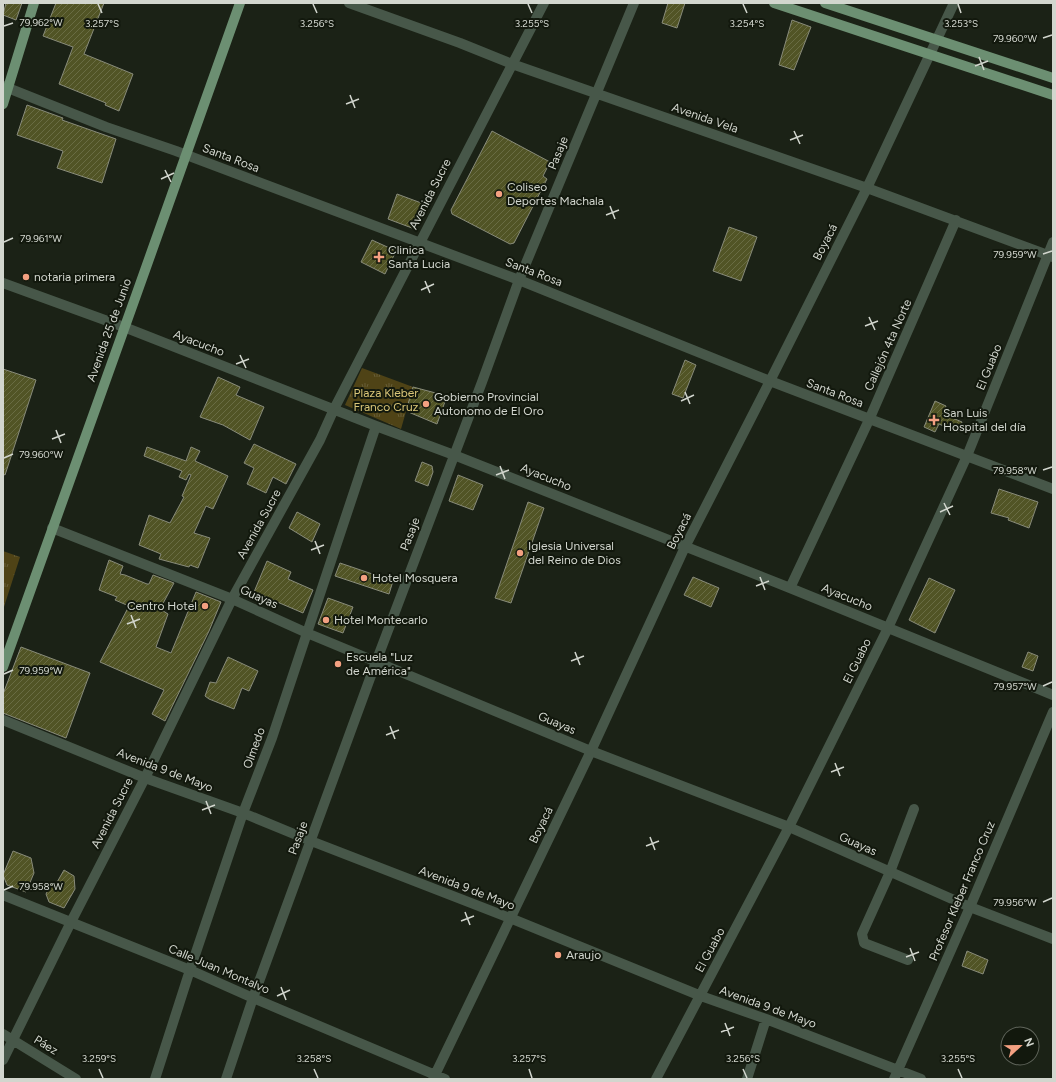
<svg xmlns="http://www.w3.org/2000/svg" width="1056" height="1082" viewBox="0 0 1056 1082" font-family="Figtree,sans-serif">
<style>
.park{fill:url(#park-tufts)}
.building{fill:url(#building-hatch);stroke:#888b7a}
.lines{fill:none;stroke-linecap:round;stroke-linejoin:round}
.minor{stroke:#475749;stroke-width:10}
.major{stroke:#6c8f72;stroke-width:10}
.ticks{fill:none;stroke:#d2d6ce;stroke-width:1.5}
.poi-dot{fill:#f3a081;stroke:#12180d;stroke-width:1.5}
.labels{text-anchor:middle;stroke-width:4;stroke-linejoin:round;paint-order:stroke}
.street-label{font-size:12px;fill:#d2d6ce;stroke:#12180d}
.poi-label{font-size:12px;fill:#d2d6ce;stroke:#12180d;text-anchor:start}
.park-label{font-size:12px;fill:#d9c578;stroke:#12180d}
.ticks-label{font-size:10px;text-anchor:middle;fill:#d2d6ce;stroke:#12180d;stroke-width:4;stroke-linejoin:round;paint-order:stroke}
</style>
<defs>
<pattern id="park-tufts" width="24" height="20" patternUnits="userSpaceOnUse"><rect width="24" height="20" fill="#4f4316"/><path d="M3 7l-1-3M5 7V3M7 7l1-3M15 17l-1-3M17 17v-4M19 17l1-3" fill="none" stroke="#675d37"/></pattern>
<pattern id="building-hatch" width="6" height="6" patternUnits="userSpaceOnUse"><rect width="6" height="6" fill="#515425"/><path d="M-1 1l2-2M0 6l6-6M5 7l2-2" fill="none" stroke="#696c43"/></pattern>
</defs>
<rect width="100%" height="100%" fill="#1b2216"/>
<path class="park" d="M 362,368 L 413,387 L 401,429 L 345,405 Z
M 3,551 L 20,557 L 3,610 Z"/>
<path class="building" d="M 6,3 L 22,3 L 16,20 L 3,15 Z
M 56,3 L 104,3 L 84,54 L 133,74 L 119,111 L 105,105 L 106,103 L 59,84 L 73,47 L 43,36 Z
M 668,3 L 685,3 L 677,28 L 662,23 Z
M 792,20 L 811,27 L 794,70 L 779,65 Z
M 27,105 L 63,118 L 62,120 L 116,139 L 102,183 L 57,168 L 63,151 L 17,135 Z
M 492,131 L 550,162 L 543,176 L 547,179 L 514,243 L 510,244 L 452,214 L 451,210 Z
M 397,194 L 424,204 L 412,228 L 388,219 Z
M 729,227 L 757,237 L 741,281 L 713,271 Z
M 372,240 L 396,251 L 385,274 L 361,262 Z
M 685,360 L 696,365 L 683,398 L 672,394 Z
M 3,369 L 36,380 L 5,475 L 3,474 Z
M 218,377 L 240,387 L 236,395 L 264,407 L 250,440 L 223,425 L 200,417 Z
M 413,387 L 447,396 L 437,424 L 406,411 Z
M 935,401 L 946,406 L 943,414 L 962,422 L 958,432 L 939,424 L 935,432 L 924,427 Z
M 254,444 L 296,464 L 286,484 L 273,477 L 266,493 L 247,484 L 254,468 L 244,463 Z
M 147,447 L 186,461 L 191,447 L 200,451 L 195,461 L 228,476 L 213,509 L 206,506 L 194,533 L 210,538 L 198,568 L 190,565 L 189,567 L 159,559 L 161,554 L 139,545 L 149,515 L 170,523 L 184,497 L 182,496 L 191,475 L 189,474 L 186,480 L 179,477 L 182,471 L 144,456 Z
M 422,462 L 432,466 L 433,472 L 428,486 L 415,481 Z
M 458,475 L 483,485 L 473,510 L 449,501 Z
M 999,489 L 1038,502 L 1029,528 L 1008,520 L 1009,518 L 991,513 Z
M 528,502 L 544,508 L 511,603 L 495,598 Z
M 297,512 L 320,524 L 312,542 L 289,528 Z
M 109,560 L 123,566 L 120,574 L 125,575 L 147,584 L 149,584 L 153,575 L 174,583 L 160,609 L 168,614 L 156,647 L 171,653 L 196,592 L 221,602 L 209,631 L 165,721 L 152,714 L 164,690 L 100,662 L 129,606 L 115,600 L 117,597 L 99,590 Z
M 267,561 L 291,572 L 288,579 L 313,590 L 303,613 L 254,592 Z
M 340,563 L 393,581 L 389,594 L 335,576 Z
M 693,577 L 719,588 L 711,607 L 684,595 Z
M 929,578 L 955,590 L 935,633 L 909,620 Z
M 328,598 L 353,607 L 343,633 L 318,624 Z
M 21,647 L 90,673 L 66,738 L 3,713 L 3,694 Z
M 1028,652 L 1038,656 L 1033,671 L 1022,667 Z
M 228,657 L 258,671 L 249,691 L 242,688 L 234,709 L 209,699 L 205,696 L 210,682 L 216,683 Z
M 13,851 L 31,858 L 34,873 L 26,892 L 7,885 L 3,875 Z
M 64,870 L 74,876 L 75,889 L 64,908 L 49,902 L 46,894 L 52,882 L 56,884 Z
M 967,951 L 988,960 L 983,974 L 962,966 Z"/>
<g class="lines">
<path class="minor" d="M 349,3 L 460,43 L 512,64 L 867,188 L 1053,257
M 3,86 L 106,127 L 176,151 L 519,280 L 770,381 L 1053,489
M 3,283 L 124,327 L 376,426 L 454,455 L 790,588 L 1053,695
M 52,528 L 232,599 L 307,633 L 591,751 L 789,827 L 970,907 L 1053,939
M 790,588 L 869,420 L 956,220
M 3,720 L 145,778 L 243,813 L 311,841 L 510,918 L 701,996 L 766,1019 L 921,1079
M 3,895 L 190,970 L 253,998 L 445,1079
M 908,960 L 864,943 L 862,934 L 890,872 L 914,809
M 3,1034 L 76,1079
M 3,1060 L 71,922 L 145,778 L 232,599 L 320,440 L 334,409 L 544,3
M 155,1079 L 190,970 L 243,813 L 272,738 L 376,426
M 226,1079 L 253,998 L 376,662 L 482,382 L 519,280 L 634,3
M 433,1079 L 591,751 L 685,547 L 770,381 L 867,188 L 954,3
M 656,1079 L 789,827 L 888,628 L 967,456 L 1053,242
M 747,1079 L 766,1019
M 894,1079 L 970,907 L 1053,712"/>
<path class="major" d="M 774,3 L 1053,95
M 825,3 L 1053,78
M 3,104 L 34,3
M 3,667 C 82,445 162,225 240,3"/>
</g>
<path class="ticks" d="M 98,4 L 102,13M 313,4 L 317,13M 528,4 L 532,13M 743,4 L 747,13M 958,4 L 961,13M 4,26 L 13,23M 1043,38 L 1052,35M 979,57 L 984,70M 975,66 L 988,61M 350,95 L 355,108M 346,104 L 359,99M 794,131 L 800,144M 790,140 L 803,135M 165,170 L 171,182M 161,179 L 174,173M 610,206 L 615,219M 606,215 L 619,210M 4,242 L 13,238M 1043,254 L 1052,251M 425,281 L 430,293M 421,290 L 434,284M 869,317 L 875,330M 865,326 L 878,321M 240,355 L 246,368M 236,364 L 249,359M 685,392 L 690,404M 681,401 L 694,395M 56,430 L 61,443M 52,439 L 65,434M 4,458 L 13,454M 500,466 L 505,479M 1043,470 L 1052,467M 496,475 L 509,470M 944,503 L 950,515M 940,512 L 953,506M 315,541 L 320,554M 311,550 L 324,545M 760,577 L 765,590M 756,586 L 769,581M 131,615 L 136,628M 127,624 L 140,619M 575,652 L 580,665M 571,661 L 584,656M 4,674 L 13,670M 1043,686 L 1052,682M 390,726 L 395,739M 386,735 L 399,730M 835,763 L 840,776M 831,772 L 844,767M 206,801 L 211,814M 202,810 L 215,805M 650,837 L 655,850M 646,846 L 659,841M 4,890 L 13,886M 1043,902 L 1052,898M 465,912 L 470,925M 461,921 L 474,916M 910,948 L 915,961M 906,957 L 919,952M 281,987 L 286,1000M 277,996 L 290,990M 725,1023 L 730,1036M 721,1032 L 734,1027M 99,1069 L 103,1078M 314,1069 L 318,1078M 529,1069 L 532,1078M 743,1069 L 747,1078M 958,1069 L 962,1078"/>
<g class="poi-dot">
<circle cx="499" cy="194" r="4"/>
<path d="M377 251h4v4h4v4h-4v4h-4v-4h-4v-4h4z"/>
<circle cx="26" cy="277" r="4"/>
<circle cx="426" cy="404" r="4"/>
<path d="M932 414h4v4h4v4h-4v4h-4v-4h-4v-4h4z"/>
<circle cx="520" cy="553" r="4"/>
<circle cx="364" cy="578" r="4"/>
<circle cx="205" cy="606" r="4"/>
<circle cx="326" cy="620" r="4"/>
<circle cx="338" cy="664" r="4"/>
<circle cx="558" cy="955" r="4"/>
</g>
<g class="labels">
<g class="street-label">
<text transform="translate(705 118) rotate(19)" y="4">Avenida Vela</text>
<text transform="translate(558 153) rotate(-68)" y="4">Pasaje</text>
<text transform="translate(231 158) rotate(21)" y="4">Santa Rosa</text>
<text transform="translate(430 194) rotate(-63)" y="4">Avenida Sucre</text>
<text transform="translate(825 242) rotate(-63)" y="4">Boyacá</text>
<text transform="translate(534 272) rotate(21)" y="4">Santa Rosa</text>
<text transform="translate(109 330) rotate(-70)" y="4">Avenida 25 de Junio</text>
<text transform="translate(199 343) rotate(21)" y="4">Ayacucho</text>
<text transform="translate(888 345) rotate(-66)" y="4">Callejón 4ta Norte</text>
<text transform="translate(989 367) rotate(-68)" y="4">El Guabo</text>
<text transform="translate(835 393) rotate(21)" y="4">Santa Rosa</text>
<text transform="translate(546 477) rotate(22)" y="4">Ayacucho</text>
<text transform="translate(259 524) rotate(-61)" y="4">Avenida Sucre</text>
<text transform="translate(679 531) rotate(-63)" y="4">Boyacá</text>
<text transform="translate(410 534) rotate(-69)" y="4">Pasaje</text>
<text transform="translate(259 597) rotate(24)" y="4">Guayas</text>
<text transform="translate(847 597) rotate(22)" y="4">Ayacucho</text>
<text transform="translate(857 661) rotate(-64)" y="4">El Guabo</text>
<text transform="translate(557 723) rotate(23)" y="4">Guayas</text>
<text transform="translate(254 748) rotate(-70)" y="4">Olmedo</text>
<text transform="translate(165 770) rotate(21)" y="4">Avenida 9 de Mayo</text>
<text transform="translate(112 813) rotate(-63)" y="4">Avenida Sucre</text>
<text transform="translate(541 825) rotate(-64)" y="4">Boyacá</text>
<text transform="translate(298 838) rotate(-70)" y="4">Pasaje</text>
<text transform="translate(858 844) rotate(24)" y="4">Guayas</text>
<text transform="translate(467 888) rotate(21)" y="4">Avenida 9 de Mayo</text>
<text transform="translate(962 891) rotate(-67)" y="4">Profesor Kleber Franco Cruz</text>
<text transform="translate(710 950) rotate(-62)" y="4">El Guabo</text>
<text transform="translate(219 969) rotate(23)" y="4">Calle Juan Montalvo</text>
<text transform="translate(768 1007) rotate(20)" y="4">Avenida 9 de Mayo</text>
<text transform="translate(46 1045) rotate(32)" y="4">Páez</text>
</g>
<g class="poi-label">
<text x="507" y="191">Coliseo<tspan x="507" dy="14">Deportes Machala</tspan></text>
<text x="388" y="254">Clinica<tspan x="388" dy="14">Santa Lucia</tspan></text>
<text x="34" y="281">notaria primera</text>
<text x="434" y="401">Gobierno Provincial<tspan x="434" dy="14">Autonomo de El Oro</tspan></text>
<text x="943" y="417">San Luis<tspan x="943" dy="14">Hospital del día</tspan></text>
<text x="528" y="550">Iglesia Universal<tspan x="528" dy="14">del Reino de Dios</tspan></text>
<text x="372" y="582">Hotel Mosquera</text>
<text x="197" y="610" text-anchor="end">Centro Hotel</text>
<text x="334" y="624">Hotel Montecarlo</text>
<text x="346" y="661">Escuela "Luz<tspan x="346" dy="14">de América"</tspan></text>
<text x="566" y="959">Araujo</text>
</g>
<g class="park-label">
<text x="386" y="397">Plaza Kleber<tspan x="386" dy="14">Franco Cruz</tspan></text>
</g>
</g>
<g class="ticks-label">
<text x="41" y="26">79.962°W</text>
<text x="102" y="27">3.257°S</text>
<text x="317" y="27">3.256°S</text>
<text x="532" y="27">3.255°S</text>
<text x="747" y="27">3.254°S</text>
<text x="961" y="27">3.253°S</text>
<text x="1015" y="42">79.960°W</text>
<text x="41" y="242">79.961°W</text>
<text x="1015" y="258">79.959°W</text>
<text x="41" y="458">79.960°W</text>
<text x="1015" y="474">79.958°W</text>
<text x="41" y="674">79.959°W</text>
<text x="1015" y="690">79.957°W</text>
<text x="41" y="890">79.958°W</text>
<text x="1015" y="906">79.956°W</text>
<text x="99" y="1062">3.259°S</text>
<text x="314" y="1062">3.258°S</text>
<text x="529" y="1062">3.257°S</text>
<text x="743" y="1062">3.256°S</text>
<text x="958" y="1062">3.255°S</text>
</g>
<rect width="1056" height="1082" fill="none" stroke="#d2d6ce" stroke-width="8"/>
<g transform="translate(1020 1046) rotate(68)"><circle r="19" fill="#12180d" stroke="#5f645a"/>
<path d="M0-3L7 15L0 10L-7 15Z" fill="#f3a081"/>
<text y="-6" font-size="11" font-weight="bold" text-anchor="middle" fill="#d2d6ce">N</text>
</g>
</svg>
